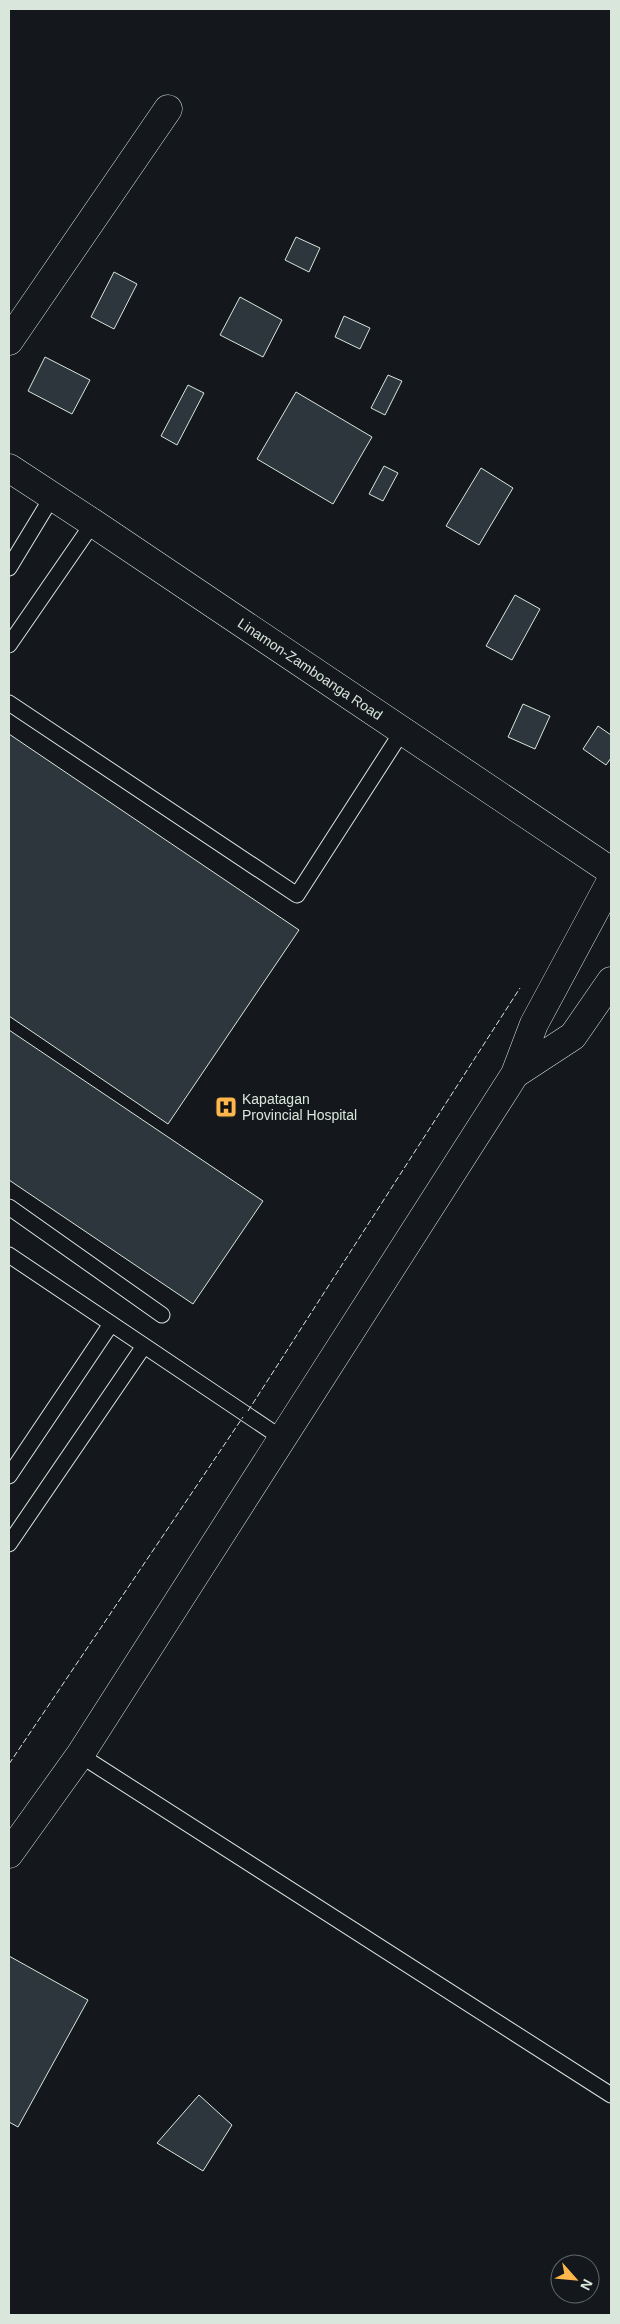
<svg xmlns="http://www.w3.org/2000/svg" width="620" height="2324" viewBox="0 0 620 2324" font-family="Helvetica,sans-serif">
<style>
.building{fill:#2c363c;stroke:#d8e6dc}
.lines{fill:none;stroke-linecap:round;stroke-linejoin:round}
.service-casing{stroke:#d8e6dc;stroke-width:17}
.minor-casing{stroke:#d8e6dc;stroke-width:29}
.trunk-casing{stroke:#d8e6dc;stroke-width:29}
.service{stroke:#14181c;stroke-width:15}
.minor{stroke:#14181c;stroke-width:28}
.trunk{stroke:#14181c;stroke-width:28}
.fence{stroke:#d8e6dc;stroke-width:1;stroke-dasharray:6 2.5;stroke-linecap:butt}
.labels{text-anchor:middle;stroke-width:4;stroke-linejoin:round;paint-order:stroke}
.street-label{font-size:14px;fill:#d8e6dc;stroke:#14181c}
.poi-label{font-size:14px;fill:#d8e6dc;stroke:#14181c;text-anchor:start}
</style>
<rect width="100%" height="100%" fill="#14181c"/>
<path class="building" d="M 296,237 L 320,248 L 309,272 L 285,260 Z
M 114,272 L 137,284 L 114,329 L 91,317 Z
M 240,297 L 282,320 L 263,357 L 220,335 Z
M 344,316 L 370,328 L 360,349 L 335,337 Z
M 45,357 L 90,380 L 72,414 L 28,391 Z
M 388,375 L 402,381 L 385,415 L 371,408 Z
M 188,385 L 204,393 L 177,445 L 161,436 Z
M 296,392 L 372,437 L 333,504 L 257,459 Z
M 384,466 L 398,473 L 383,501 L 369,494 Z
M 481,468 L 513,488 L 479,545 L 446,526 Z
M 515,595 L 540,609 L 512,660 L 486,646 Z
M 523,704 L 550,716 L 535,749 L 508,737 Z
M 598,726 L 611,735 L 611,758 L 606,765 L 583,749 Z
M 9,734 L 299,930 L 168,1124 L 9,1016 Z
M 9,1030 L 263,1201 L 193,1304 L 9,1180 Z
M 9,1956 L 88,2000 L 18,2127 L 9,2122 Z
M 199,2095 L 232,2125 L 203,2171 L 157,2143 Z"/>
<g class="lines">
<g class="service-casing">
<path id="service" d="M 9,568 L 52,497
M 9,645 L 93,523
M 9,703 L 297,895 L 403,730
M 9,1207 L 162,1315
M 9,1255 L 283,1439
M 9,1476 L 111,1324
M 9,1544 L 144,1346
M 80,1755 L 611,2095"/>
</g>
<g class="minor-casing">
<path id="minor" d="M 9,341 L 168,109
M 515,1074 L 573,1036 L 611,981
M 9,1854 L 80,1755 L 515,1074 L 534,1024 L 611,881"/>
</g>
<g class="trunk-casing">
<g id="trunk">
<path id="s1" d="M 9,468 L 93,523 L 611,871"/>
</g>
</g>
<use href="#service" class="service"/>
<use href="#minor" class="minor"/>
<use href="#trunk" class="trunk"/>
<path class="fence" d="M 248,1411 L 520,988
M 9,1764 L 243,1417"/>
</g>
<defs>
<g id="hospital-square" transform="scale(1.125)"><rect x="-9" y="-9" width="18" height="18" rx="4" fill="#ffb74d" stroke="#14181c"/><path d="M-5-5h3v3.5h4V-5h3V5h-3V1.5h-4V5h-3Z" fill="#111"/></g>
</defs>
<g fill-rule="evenodd">
<use href="#hospital-square" x="226" y="1107"/>
</g>
<g class="labels">
<g class="street-label">
<text dy="5" stroke="none"><textPath href="#s1" startOffset="362">Linamon-Zamboanga Road</textPath></text>
</g>
<g class="poi-label">
<text x="242" y="1104">Kapatagan<tspan x="242" dy="16">Provincial Hospital</tspan></text>
</g>
</g>
<rect width="620" height="2324" fill="none" stroke="#d8e6dc" stroke-width="20"/>
<g transform="translate(575 2279) rotate(117)"><circle r="24" fill="#14181c" stroke="#626a69"/>
<path d="M0-4L9 19L0 12L-9 19Z" fill="#ffb74d"/>
<text y="-8" font-size="14" font-weight="bold" text-anchor="middle" fill="#d8e6dc">N</text>
</g>
</svg>
